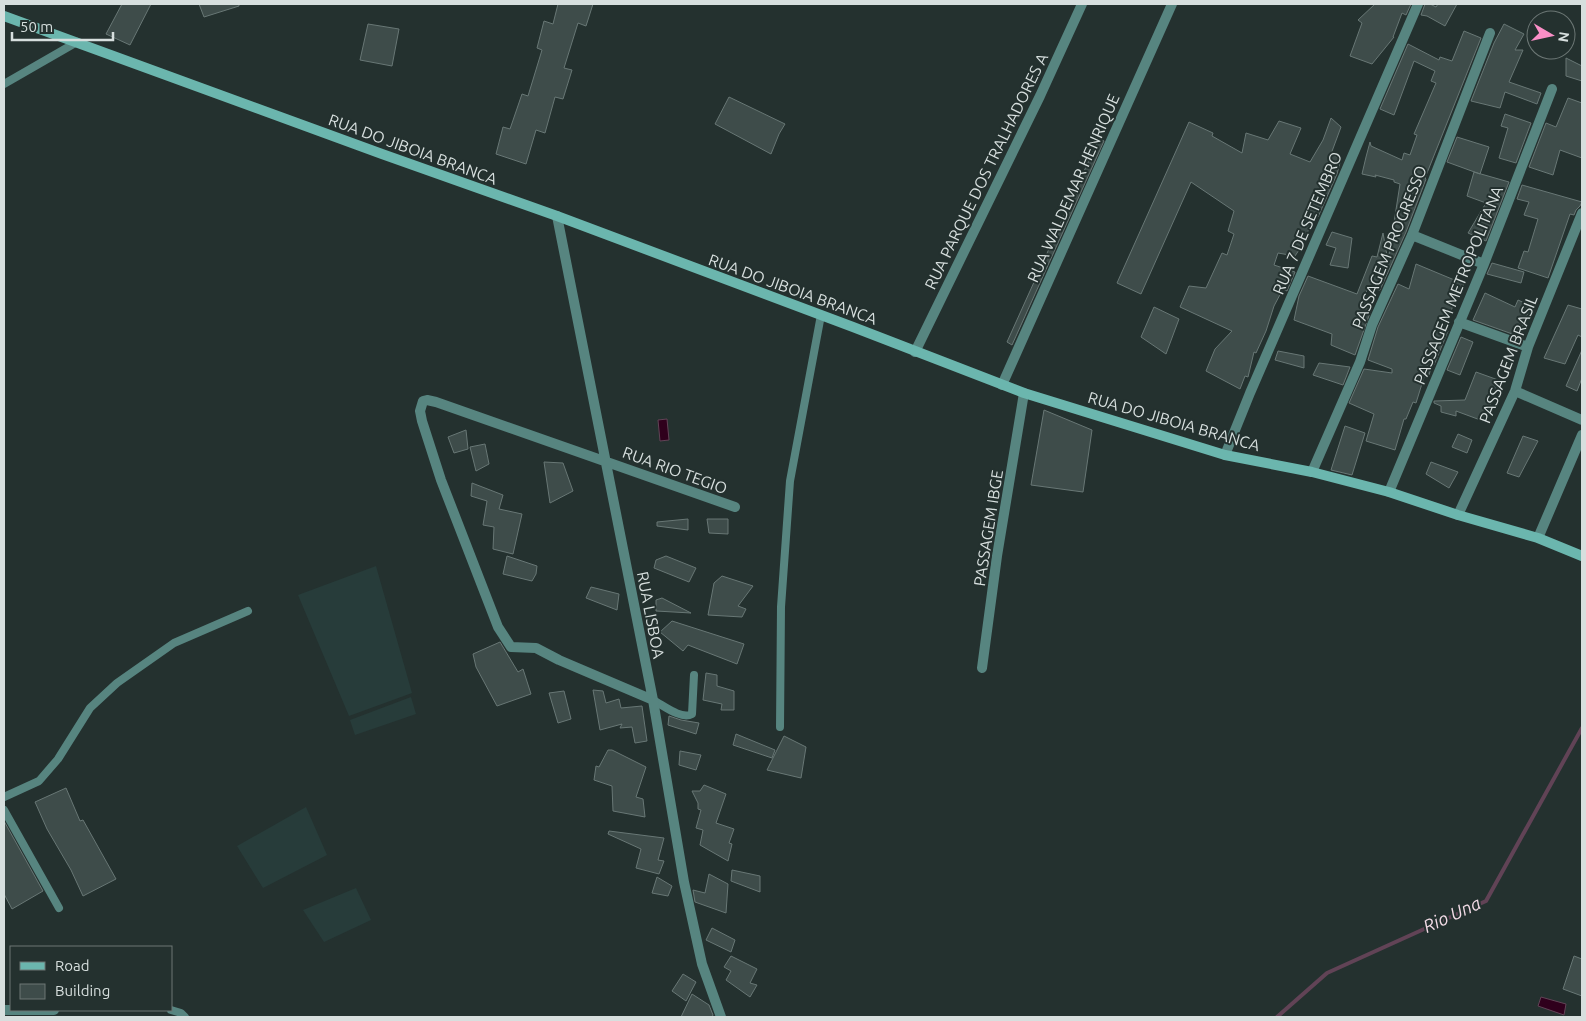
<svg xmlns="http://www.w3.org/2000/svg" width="1586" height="1021" viewBox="0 0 1586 1021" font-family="Ubuntu,sans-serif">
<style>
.built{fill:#273c3a}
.water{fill:#2f001c;stroke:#614356}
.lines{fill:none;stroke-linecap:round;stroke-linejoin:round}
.stream{stroke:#614356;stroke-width:4}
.building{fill:#3e4c4a;stroke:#687775}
.service{stroke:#578580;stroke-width:8}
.minor{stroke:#578580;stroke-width:10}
.secondary{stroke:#6bb6ae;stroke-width:10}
.labels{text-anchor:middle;stroke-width:4;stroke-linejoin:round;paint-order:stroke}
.street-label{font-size:16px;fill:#d7dfde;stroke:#24312f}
.water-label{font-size:18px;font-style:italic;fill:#f3dce7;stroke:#24312f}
</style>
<rect width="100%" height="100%" fill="#24312f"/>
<path class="built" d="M 376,566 L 412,693 L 349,716 L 298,595 Z
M 411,697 L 416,714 L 355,735 L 350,720 Z
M 306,807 L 327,855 L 263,888 L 237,846 Z
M 356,888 L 371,920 L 324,942 L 303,910 Z"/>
<path class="water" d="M 667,419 L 669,440 L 660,441 L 658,420 Z
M 1541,997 L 1566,1004 L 1564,1015 L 1538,1006 Z"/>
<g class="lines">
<path class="stream" d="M 1277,1017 L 1327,973 L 1486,901 L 1582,728"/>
</g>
<path class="building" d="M 122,4 L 151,4 L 130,45 L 106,34 Z
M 199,4 L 239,4 L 239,6 L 204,17 Z
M 558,4 L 593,4 L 586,26 L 578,23 L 564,68 L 572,70 L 563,99 L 555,97 L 545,133 L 536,130 L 526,164 L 496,154 L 503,127 L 510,129 L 522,94 L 528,96 L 542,50 L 537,48 L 544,21 L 553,24 Z
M 1375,4 L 1411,4 L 1406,15 L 1402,13 L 1393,37 L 1394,37 L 1372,64 L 1350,56 L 1362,23 L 1358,20 Z
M 1425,4 L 1430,4 L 1436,7 L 1438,4 L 1457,4 L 1445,26 L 1427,16 L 1421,15 Z
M 368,24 L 399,29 L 392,66 L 360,60 Z
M 1504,24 L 1524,34 L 1515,50 L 1523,50 L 1509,82 L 1541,93 L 1537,104 L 1505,92 L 1500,108 L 1471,101 L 1494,43 Z
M 1464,31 L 1481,38 L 1425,178 L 1426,179 L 1406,232 L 1380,290 L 1367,288 L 1364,308 L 1371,310 L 1355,355 L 1331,345 L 1332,334 L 1294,320 L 1299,296 L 1308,276 L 1357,294 L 1372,256 L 1377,257 L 1383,233 L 1388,261 L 1400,184 L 1394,182 L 1394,180 L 1375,175 L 1376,177 L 1362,174 L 1366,157 L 1370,142 L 1371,146 L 1402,160 L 1404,153 L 1410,155 L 1417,135 L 1414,134 L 1436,83 L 1431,81 L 1435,71 L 1414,61 L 1394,115 L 1380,109 L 1408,44 L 1439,60 L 1440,57 L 1452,61 Z
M 1566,58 L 1582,66 L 1582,81 L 1566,76 Z
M 729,97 L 785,124 L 779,134 L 771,154 L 715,124 Z
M 1568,98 L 1582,103 L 1582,158 L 1560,150 L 1553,175 L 1529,167 L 1546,123 L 1556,127 Z
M 1505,114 L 1531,123 L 1516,163 L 1499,158 L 1508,128 L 1501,126 Z
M 1331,118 L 1341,127 L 1331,154 L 1341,159 L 1337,174 L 1318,217 L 1314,216 L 1309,226 L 1310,226 L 1303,244 L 1295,256 L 1278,253 L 1274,265 L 1295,272 L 1287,291 L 1283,289 L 1274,306 L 1266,331 L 1256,353 L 1254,352 L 1248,377 L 1245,376 L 1240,389 L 1206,371 L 1215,349 L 1232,331 L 1180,307 L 1189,286 L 1206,288 L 1222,253 L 1227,255 L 1234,234 L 1228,231 L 1234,211 L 1191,182 L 1141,294 L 1117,283 L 1189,122 L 1213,133 L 1212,136 L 1242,153 L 1246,133 L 1268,140 L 1279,121 L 1301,128 L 1290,154 L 1310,162 L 1323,140 Z
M 1457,137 L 1489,147 L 1480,174 L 1447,162 Z
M 1099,138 L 1104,141 L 1012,345 L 1007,342 Z
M 1474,172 L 1509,182 L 1486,241 L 1468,233 L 1486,203 L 1467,196 Z
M 1522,185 L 1582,202 L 1580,206 L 1576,210 L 1574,215 L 1570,214 L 1548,278 L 1518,268 L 1524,251 L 1528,252 L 1538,219 L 1524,215 L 1529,202 L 1517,199 Z
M 1332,232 L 1352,238 L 1348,268 L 1330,265 L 1336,248 L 1326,245 Z
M 1492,263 L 1524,272 L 1521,283 L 1487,274 Z
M 1416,264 L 1464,284 L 1456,302 L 1454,302 L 1445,330 L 1448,331 L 1434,365 L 1432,364 L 1429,375 L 1425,374 L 1416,403 L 1413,402 L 1406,419 L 1404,419 L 1395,450 L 1366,441 L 1374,414 L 1349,403 L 1364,369 L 1392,373 L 1392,369 L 1368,360 L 1378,327 L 1398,284 L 1409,289 Z
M 1485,293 L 1515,307 L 1518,300 L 1531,306 L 1518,336 L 1473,320 Z
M 1568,305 L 1582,309 L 1582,337 L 1578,335 L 1565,364 L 1544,358 Z
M 1154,307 L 1179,319 L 1166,354 L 1141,337 Z
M 1461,337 L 1473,342 L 1460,375 L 1447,370 Z
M 1582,350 L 1582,378 L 1577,391 L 1566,386 Z
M 1278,351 L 1304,356 L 1304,368 L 1275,360 Z
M 1319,363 L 1350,367 L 1343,385 L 1313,375 Z
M 1476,372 L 1501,381 L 1483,421 L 1456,411 L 1456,416 L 1441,412 L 1441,406 L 1434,403 L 1434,401 L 1465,400 Z
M 1044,410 L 1092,430 L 1083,492 L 1031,485 Z
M 1345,426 L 1365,433 L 1352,475 L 1331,470 Z
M 466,430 L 468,449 L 454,453 L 448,437 Z
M 1458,434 L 1472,440 L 1467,453 L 1452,447 Z
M 1523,436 L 1538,441 L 1519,477 L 1507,473 Z
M 485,444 L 489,464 L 476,471 L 470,447 Z
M 544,462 L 563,463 L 573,491 L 550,503 Z
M 1431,462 L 1458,472 L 1449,488 L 1426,474 Z
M 472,483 L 503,495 L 499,509 L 522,514 L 513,554 L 493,549 L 494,527 L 483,525 L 487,501 L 471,496 Z
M 688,519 L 688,530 L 657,526 L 657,522 Z
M 707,519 L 728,519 L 728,534 L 709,533 Z
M 507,556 L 537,566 L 536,574 L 532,581 L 503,574 Z
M 666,556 L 696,568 L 689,582 L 654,568 L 656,560 Z
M 722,576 L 753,586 L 738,606 L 746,609 L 742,617 L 708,615 L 714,583 Z
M 591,587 L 619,594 L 617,610 L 586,598 Z
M 662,598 L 691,613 L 656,611 L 656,600 Z
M 672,621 L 744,644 L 737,664 L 688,645 L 683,651 L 660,632 Z
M 500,642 L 518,672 L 523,669 L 531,694 L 497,706 L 476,667 L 473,654 Z
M 706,673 L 717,675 L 717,686 L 734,691 L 734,710 L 721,710 L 722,704 L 703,700 Z
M 593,690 L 603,691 L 606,703 L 619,699 L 621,708 L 642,706 L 647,741 L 635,743 L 632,727 L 620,728 L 622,724 L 600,730 Z
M 564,691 L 571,719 L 558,723 L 549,693 Z
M 669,716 L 681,720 L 699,723 L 696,734 L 668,725 Z
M 736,734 L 775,750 L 772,758 L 733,745 Z
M 784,736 L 806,747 L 801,778 L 767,770 Z
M 608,750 L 612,750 L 646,767 L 636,797 L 643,799 L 645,817 L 613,811 L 612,786 L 594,780 L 596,766 L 599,767 Z
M 680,751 L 701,755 L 696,770 L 679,765 Z
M 704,785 L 726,794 L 716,823 L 734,829 L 729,843 L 732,844 L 728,861 L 700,845 L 703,830 L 696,828 L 701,810 L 698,809 L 698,803 L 692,791 L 700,791 Z
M 66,788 L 80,821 L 83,820 L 116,879 L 83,896 L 71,870 L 47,829 L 35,802 Z
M 4,821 L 43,891 L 12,909 L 4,894 Z
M 609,831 L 664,838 L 658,860 L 664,861 L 659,874 L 636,868 L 641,849 L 608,834 Z
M 732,870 L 760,876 L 760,892 L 731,881 Z
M 709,874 L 728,884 L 726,913 L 695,902 L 693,890 L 705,893 Z
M 657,877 L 672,886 L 668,896 L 652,893 Z
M 712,928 L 735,940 L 731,952 L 706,940 Z
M 731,956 L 757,969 L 750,983 L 757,985 L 750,997 L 726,980 L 731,971 L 724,967 Z
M 1574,956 L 1582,959 L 1582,996 L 1563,989 Z
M 683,974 L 696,982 L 686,1001 L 672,991 Z
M 692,994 L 709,1005 L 713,1015 L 712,1017 L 681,1017 Z"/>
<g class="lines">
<path class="service" d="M 4,84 L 77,42
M 653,700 C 663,705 681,720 692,714 L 694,675
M 780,727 L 781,607 L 790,481 L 821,315
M 4,797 L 39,781 L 58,759 L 90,708 L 117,683 L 174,643 L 248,611
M 4,810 L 59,908
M 171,1010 L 181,1013 L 185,1017"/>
<path class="minor" d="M 557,216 L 653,700 L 684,882 L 702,964 L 721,1017
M 1412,235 L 1484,264
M 1459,322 L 1528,347
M 915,352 L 1040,96 L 1082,4
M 1002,385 L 1172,4
M 1515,391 L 1582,420
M 1225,455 L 1250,393 L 1418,4
M 1312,472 L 1360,362 L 1372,325 L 1412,235 L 1490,33
M 1389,492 L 1484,264 L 1552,89
M 1458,515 L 1515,391 L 1528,347 L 1582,213
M 1538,538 L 1582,435
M 982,668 L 997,556 L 1024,393
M 653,700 L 559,660 L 536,648 L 511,647 L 498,627 L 441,480 L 422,421 L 420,411 L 423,401 L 427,400 L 436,402 L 735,507
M 4,1010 L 54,1010"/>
<path class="secondary" d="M 4,16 L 382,154 L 557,216 L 853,327 L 1024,393 L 1225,455 L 1312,472 L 1389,492 L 1458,515 L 1538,538 L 1582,556"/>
</g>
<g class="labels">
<g class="street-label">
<text transform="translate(413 149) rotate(20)" y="6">RUA DO JIBOIA BRANCA</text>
<text transform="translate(986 171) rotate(-64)" y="6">RUA PARQUE DOS TRALHADORES A</text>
<text transform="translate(1073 188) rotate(-66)" y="6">RUA WALDEMAR HENRIQUE</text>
<text transform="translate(1307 223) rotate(-67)" y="6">RUA 7 DE SETEMBRO</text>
<text transform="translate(1389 247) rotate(-68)" y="6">PASSAGEM PROGRESSO</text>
<text transform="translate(1458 285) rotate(-68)" y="6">PASSAGEM METROPOLITANA</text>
<text transform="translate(793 289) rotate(20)" y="6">RUA DO JIBOIA BRANCA</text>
<text transform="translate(1508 359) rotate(-69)" y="6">PASSAGEM BRASIL</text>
<text transform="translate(1174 421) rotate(16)" y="6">RUA DO JIBOIA BRANCA</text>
<text transform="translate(675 470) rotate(20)" y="6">RUA RIO TEGIO</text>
<text transform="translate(988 528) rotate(-81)" y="6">PASSAGEM IBGE</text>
<text transform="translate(651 615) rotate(79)" y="6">RUA LISBOA</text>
</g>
<g class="water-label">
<text transform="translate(1452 915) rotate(-25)" y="6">Rio Una</text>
</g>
</g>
<rect width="1586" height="1021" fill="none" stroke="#d7dfde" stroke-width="10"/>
<rect x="10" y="946" width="162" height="65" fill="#24312f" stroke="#6c7775"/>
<rect x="20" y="962" width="25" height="8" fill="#6bb6ae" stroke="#6c7775"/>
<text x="55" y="971" font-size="15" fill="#d7dfde">Road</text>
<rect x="20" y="984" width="25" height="15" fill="#3e4c4a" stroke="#6c7775"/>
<text x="55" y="996" font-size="15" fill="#d7dfde">Building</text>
<g transform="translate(1551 35) rotate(99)"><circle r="24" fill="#24312f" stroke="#6c7775"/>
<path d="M0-4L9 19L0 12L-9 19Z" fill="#fa8fc7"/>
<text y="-8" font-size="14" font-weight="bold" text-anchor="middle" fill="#d7dfde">N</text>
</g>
<path d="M12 32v8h101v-8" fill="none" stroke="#d7dfde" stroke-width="2.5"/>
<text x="20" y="32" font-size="15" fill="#d7dfde" stroke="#24312f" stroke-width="4" paint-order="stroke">50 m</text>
</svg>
